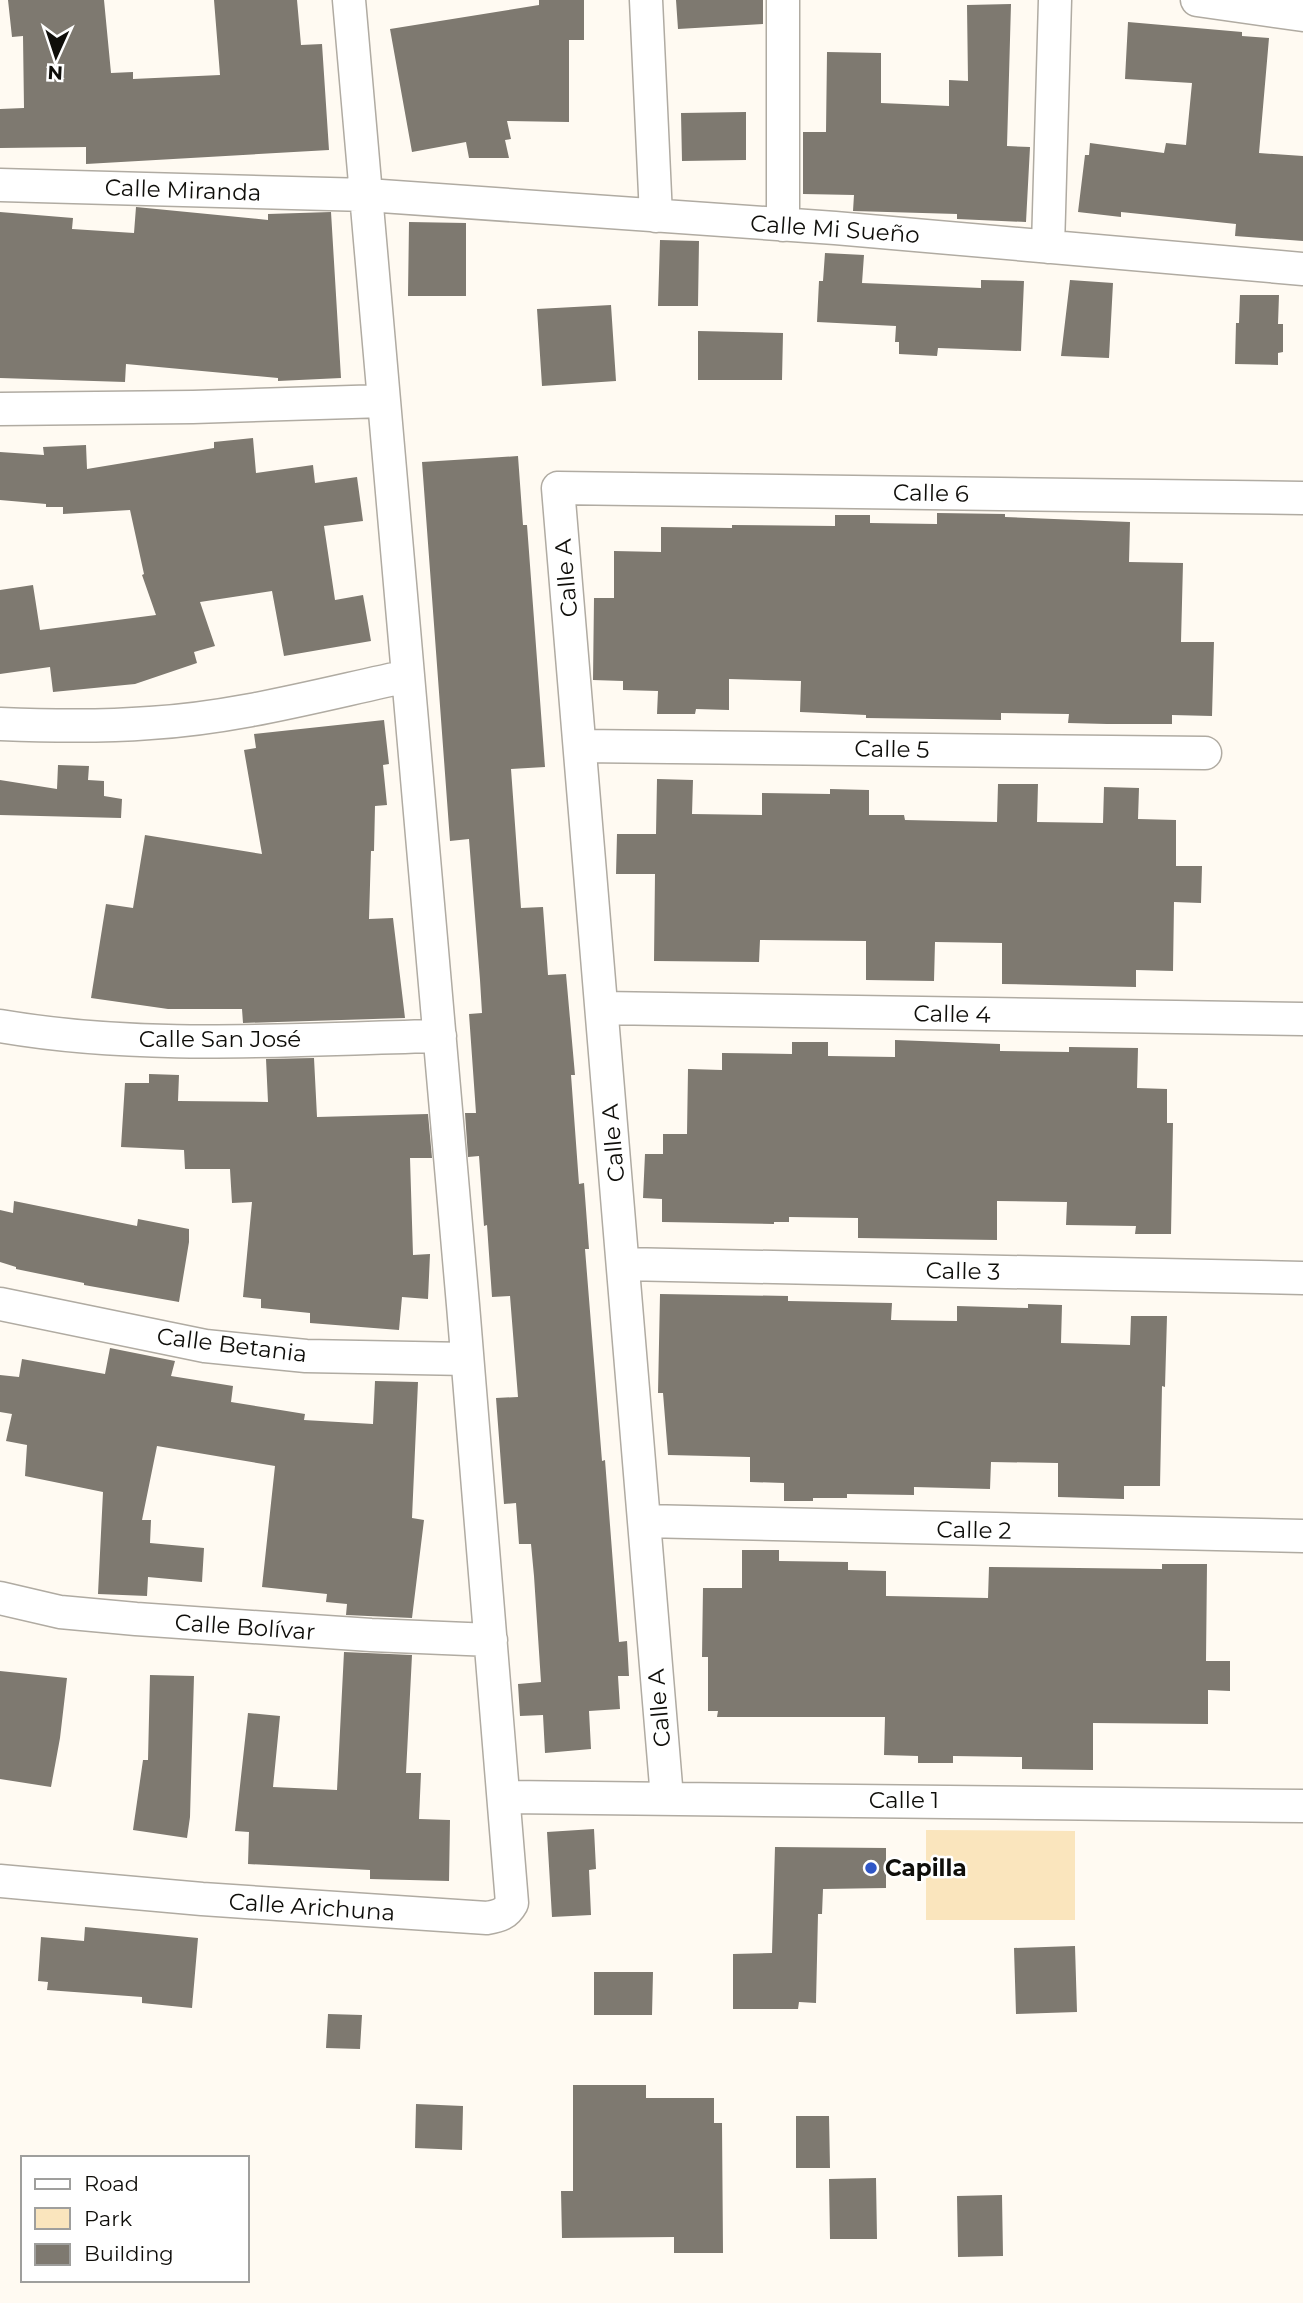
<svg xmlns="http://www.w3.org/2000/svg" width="1303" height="2303" viewBox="0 0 1303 2303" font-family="Montserrat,sans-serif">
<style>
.green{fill:#fae5bd}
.building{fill:#7e7970}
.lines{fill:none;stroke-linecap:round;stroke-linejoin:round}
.minor-casing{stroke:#b0aba2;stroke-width:35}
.minor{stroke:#fff;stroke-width:32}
.poi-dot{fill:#2f56c6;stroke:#fff;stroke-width:2.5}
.labels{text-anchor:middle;stroke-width:5;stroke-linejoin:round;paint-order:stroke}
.street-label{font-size:23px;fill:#0f0e0a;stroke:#fff}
.poi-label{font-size:23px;font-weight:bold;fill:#0f0e0a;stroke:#fff;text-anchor:start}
</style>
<rect width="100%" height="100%" fill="#fffaf2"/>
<path class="green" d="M 926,1830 L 1075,1831 L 1075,1920 L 926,1920 Z"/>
<path class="building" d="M 8,0 L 104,0 L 111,73 L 133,72 L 133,79 L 220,75 L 214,0 L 297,0 L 301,45 L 322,44 L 329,150 L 86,164 L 86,147 L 0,148 L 0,109 L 24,108 L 23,36 L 12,37 Z
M 539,0 L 584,0 L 584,40 L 569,40 L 569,122 L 507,121 L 511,139 L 505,140 L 509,158 L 469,158 L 466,142 L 412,152 L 390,29 L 539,5 Z
M 676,0 L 763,0 L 763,24 L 678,29 Z
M 1011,4 L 1007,146 L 1030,147 L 1026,222 L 957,219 L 957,214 L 853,211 L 854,195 L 803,194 L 803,132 L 826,132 L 827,52 L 881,53 L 881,103 L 949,106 L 949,80 L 968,81 L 967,5 Z
M 1128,22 L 1242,32 L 1242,36 L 1269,38 L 1259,153 L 1303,156 L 1303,241 L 1235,236 L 1236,224 L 1121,212 L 1121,217 L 1078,212 L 1085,155 L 1089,155 L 1090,143 L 1164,153 L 1166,143 L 1186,145 L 1192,83 L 1125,79 Z
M 746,112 L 746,160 L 682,161 L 681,113 Z
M 136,207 L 268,220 L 268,214 L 331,212 L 341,378 L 278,381 L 278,378 L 126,364 L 125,382 L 0,378 L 0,212 L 73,218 L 72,229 L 134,233 Z
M 409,222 L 466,223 L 466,296 L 408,296 Z
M 660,240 L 699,241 L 698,306 L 658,306 Z
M 825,253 L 864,255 L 862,283 L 981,288 L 981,280 L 1024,281 L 1021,351 L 938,348 L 937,356 L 899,354 L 899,342 L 895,342 L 896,326 L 817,322 L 819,281 L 823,281 Z
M 1070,280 L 1113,283 L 1109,358 L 1061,356 Z
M 1240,295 L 1279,295 L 1278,324 L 1283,324 L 1283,352 L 1278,353 L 1278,365 L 1235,364 L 1236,323 L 1239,323 Z
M 611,305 L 616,381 L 542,386 L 537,309 Z
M 698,331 L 783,333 L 782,380 L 698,380 Z
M 253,438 L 256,473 L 313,465 L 315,483 L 357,477 L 363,521 L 324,526 L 335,600 L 363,595 L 371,641 L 284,656 L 272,591 L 200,602 L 215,646 L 194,652 L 197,663 L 135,684 L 53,692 L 50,667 L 0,674 L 0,590 L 33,585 L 40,630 L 156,615 L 142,575 L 144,574 L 130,510 L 63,514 L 63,507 L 46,507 L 46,504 L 0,500 L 0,452 L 44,455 L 43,447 L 86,445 L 87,469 L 214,448 L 214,442 Z
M 518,456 L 523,525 L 527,525 L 545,767 L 511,769 L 521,908 L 543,907 L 548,975 L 566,974 L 575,1075 L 571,1075 L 579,1184 L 584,1183 L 589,1249 L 585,1249 L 602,1461 L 605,1460 L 619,1642 L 627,1641 L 629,1676 L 618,1676 L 620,1709 L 589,1711 L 591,1749 L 545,1753 L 543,1715 L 520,1716 L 518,1684 L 541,1682 L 534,1576 L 531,1544 L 519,1544 L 516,1503 L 504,1504 L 496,1398 L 518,1397 L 510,1296 L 492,1297 L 487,1225 L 484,1226 L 479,1156 L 468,1157 L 465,1113 L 476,1113 L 469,1014 L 482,1013 L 480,980 L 469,839 L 450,841 L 422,462 Z
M 937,513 L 1005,514 L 1005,517 L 1130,522 L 1129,562 L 1183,563 L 1181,642 L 1214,642 L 1212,716 L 1172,715 L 1172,724 L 1107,724 L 1068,723 L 1069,714 L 1001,713 L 1001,720 L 866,718 L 866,715 L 800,712 L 801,681 L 729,679 L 729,710 L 696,709 L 695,714 L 657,714 L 658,691 L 623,690 L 623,681 L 593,680 L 594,598 L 614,598 L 614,551 L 661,552 L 661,527 L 732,528 L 732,525 L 835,526 L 835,515 L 870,515 L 870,523 L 937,524 Z
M 384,720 L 389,764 L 383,765 L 387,805 L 375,806 L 374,851 L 371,851 L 369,919 L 393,918 L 405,1018 L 243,1023 L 242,1009 L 168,1009 L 91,998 L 106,904 L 133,908 L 145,835 L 262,854 L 244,750 L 256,748 L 254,734 Z
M 58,765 L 89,766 L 88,780 L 104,781 L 104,796 L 122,799 L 121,818 L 0,815 L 0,780 L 57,789 Z
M 657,779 L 693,780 L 692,814 L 762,815 L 762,793 L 830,794 L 830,789 L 869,790 L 869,815 L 904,815 L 905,820 L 997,822 L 998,784 L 1038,784 L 1037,822 L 1103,823 L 1104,787 L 1139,788 L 1138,819 L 1176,820 L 1176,866 L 1202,866 L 1201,903 L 1174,902 L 1173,971 L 1136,970 L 1136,987 L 1002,984 L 1002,943 L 935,942 L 934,981 L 866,980 L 866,941 L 760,940 L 759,962 L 654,961 L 655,874 L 616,874 L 617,834 L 656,834 Z
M 895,1040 L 1000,1044 L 1000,1051 L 1069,1052 L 1069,1047 L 1138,1048 L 1137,1088 L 1167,1089 L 1167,1123 L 1173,1123 L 1171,1234 L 1135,1234 L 1136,1226 L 1066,1225 L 1067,1202 L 997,1201 L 997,1240 L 858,1238 L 858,1218 L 789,1217 L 789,1222 L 774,1222 L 774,1224 L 662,1222 L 662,1199 L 643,1198 L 645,1154 L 663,1154 L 663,1134 L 687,1134 L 688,1069 L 722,1070 L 722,1053 L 792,1054 L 792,1042 L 828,1042 L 828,1056 L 895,1057 Z
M 314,1058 L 317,1117 L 428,1114 L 432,1158 L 410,1158 L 413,1255 L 430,1254 L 428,1299 L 402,1297 L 399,1330 L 310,1323 L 310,1313 L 261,1308 L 261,1299 L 243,1297 L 252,1202 L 232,1203 L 230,1169 L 185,1169 L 184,1150 L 121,1147 L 125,1083 L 149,1083 L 149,1074 L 179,1075 L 178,1101 L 268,1102 L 266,1059 Z
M 14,1201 L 137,1226 L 138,1219 L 189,1229 L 189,1242 L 179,1302 L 84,1285 L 84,1283 L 16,1269 L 16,1267 L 0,1262 L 0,1210 L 13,1213 Z
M 660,1294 L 788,1296 L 788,1301 L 892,1303 L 891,1320 L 957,1321 L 957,1306 L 1028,1308 L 1028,1304 L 1062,1305 L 1061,1343 L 1130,1345 L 1131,1316 L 1167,1316 L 1165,1387 L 1162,1386 L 1160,1486 L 1124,1486 L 1124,1499 L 1058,1497 L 1058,1463 L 991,1462 L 990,1489 L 914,1487 L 914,1495 L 847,1494 L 847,1498 L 813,1498 L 813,1501 L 784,1501 L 784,1483 L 750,1482 L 750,1457 L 668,1455 L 663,1393 L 658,1393 Z
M 110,1348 L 175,1361 L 171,1376 L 233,1386 L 231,1402 L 305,1414 L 304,1420 L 373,1424 L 375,1381 L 418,1382 L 412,1518 L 424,1520 L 412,1618 L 346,1615 L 347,1604 L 326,1602 L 327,1594 L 262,1587 L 275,1466 L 157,1446 L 142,1520 L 151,1520 L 150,1543 L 204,1548 L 202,1582 L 148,1577 L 147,1596 L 98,1594 L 103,1492 L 25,1476 L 27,1445 L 6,1441 L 12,1414 L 0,1412 L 0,1375 L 19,1377 L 22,1359 L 105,1374 Z
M 742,1550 L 779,1550 L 779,1561 L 848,1562 L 848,1570 L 886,1571 L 886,1596 L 988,1598 L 989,1567 L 1162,1569 L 1162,1564 L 1207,1564 L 1206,1661 L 1230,1661 L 1230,1691 L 1208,1690 L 1208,1724 L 1093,1723 L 1093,1770 L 1022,1769 L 1022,1757 L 953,1756 L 953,1763 L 918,1763 L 918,1756 L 884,1755 L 885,1717 L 717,1717 L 718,1711 L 708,1711 L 708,1657 L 702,1657 L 703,1588 L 742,1588 Z
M 344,1652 L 412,1655 L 406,1773 L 421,1773 L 419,1819 L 450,1820 L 449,1881 L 370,1879 L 370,1870 L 248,1864 L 249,1832 L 235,1831 L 248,1713 L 280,1716 L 273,1787 L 337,1790 Z
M 0,1671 L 67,1678 L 60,1738 L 51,1787 L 0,1779 Z
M 150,1675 L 194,1676 L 190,1817 L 187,1838 L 133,1830 L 143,1760 L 148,1760 Z
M 594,1829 L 596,1869 L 589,1870 L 591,1915 L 552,1917 L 547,1832 Z
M 775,1847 L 886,1848 L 886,1888 L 823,1889 L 822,1914 L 818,1914 L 816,2003 L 799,2002 L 798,2009 L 733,2009 L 733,1954 L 772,1953 Z
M 85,1927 L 198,1938 L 192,2008 L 142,2003 L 142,1997 L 47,1990 L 48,1982 L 38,1981 L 41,1937 L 84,1941 Z
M 1075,1946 L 1077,2012 L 1016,2014 L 1014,1948 Z
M 594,1972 L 653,1972 L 652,2015 L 594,2015 Z
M 328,2014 L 362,2015 L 360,2049 L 326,2048 Z
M 573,2085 L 646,2085 L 646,2098 L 714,2098 L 714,2123 L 722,2123 L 723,2253 L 674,2253 L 674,2237 L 562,2238 L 561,2191 L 573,2191 Z
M 416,2104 L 463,2106 L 462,2150 L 415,2148 Z
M 796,2116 L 829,2116 L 830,2168 L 796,2168 Z
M 876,2178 L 877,2239 L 830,2239 L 829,2179 Z
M 1002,2195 L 1003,2256 L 958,2257 L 957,2196 Z"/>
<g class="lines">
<g class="minor-casing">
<path id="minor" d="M 646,0 L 656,216
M 783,0 L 783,225
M 1197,0 L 1303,15
M 0,185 L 367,195 L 835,228 L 1303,269
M 1048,247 L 1055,0
M 0,409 L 193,407 L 384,401
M 0,724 C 50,726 100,727 150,723 C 237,718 323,694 408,676
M 580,746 L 1205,753
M 602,1008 L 1303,1019
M 0,1026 C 145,1051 294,1039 440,1036
M 623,1264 L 1303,1278
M 0,1304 L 205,1346 L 306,1356 L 467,1359
M 644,1521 L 1303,1536
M 0,1598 L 60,1612 L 136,1619 L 371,1635 L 491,1640
M 504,1797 L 1303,1806
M 667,1798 L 558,488 L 1303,498
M 0,1881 L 202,1899 L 487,1918 C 499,1916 506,1914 512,1903 L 463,1305 L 349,0"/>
</g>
<use href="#minor" class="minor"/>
</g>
<circle class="poi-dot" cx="871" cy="1868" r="7"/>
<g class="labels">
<g class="street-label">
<text transform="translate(183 190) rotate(2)" y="8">Calle Miranda</text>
<text transform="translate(835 229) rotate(4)" y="8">Calle Mi Sueño</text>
<text transform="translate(931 493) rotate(1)" y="8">Calle 6</text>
<text transform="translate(566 578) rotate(-95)" y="8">Calle A</text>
<text transform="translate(892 749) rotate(1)" y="8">Calle 5</text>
<text transform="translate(952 1014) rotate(1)" y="8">Calle 4</text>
<text x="220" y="1047">Calle San José</text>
<text transform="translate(613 1143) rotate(-95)" y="8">Calle A</text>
<text transform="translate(963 1271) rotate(1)" y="8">Calle 3</text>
<text transform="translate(232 1345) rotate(7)" y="8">Calle Betania</text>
<text transform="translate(974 1530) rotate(1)" y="8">Calle 2</text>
<text transform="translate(245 1627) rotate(4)" y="8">Calle Bolívar</text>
<text transform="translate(659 1708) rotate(-95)" y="8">Calle A</text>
<text x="904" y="1808">Calle 1</text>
<text transform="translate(312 1907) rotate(4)" y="8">Calle Arichuna</text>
</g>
<g class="poi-label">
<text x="885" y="1876">Capilla</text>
</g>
</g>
<rect x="21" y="2156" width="228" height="126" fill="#ffffff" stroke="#9f9f9d" stroke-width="2"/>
<rect x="35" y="2179" width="35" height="10" fill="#ffffff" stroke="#9f9f9d" stroke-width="2"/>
<text x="84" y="2191" font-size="21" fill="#0f0e0a">Road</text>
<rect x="35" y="2208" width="35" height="21" fill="#fae5bd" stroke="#9f9f9d" stroke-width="2"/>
<text x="84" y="2226" font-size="21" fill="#0f0e0a">Park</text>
<rect x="35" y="2244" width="35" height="21" fill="#7e7970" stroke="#9f9f9d" stroke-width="2"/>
<text x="84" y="2261" font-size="21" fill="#0f0e0a">Building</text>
<g transform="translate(56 56) rotate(183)" stroke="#ffffff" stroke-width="5" paint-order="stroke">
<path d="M0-5L12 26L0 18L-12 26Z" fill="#0f0e0a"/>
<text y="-10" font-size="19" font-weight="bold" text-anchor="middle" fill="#0f0e0a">N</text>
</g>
</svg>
